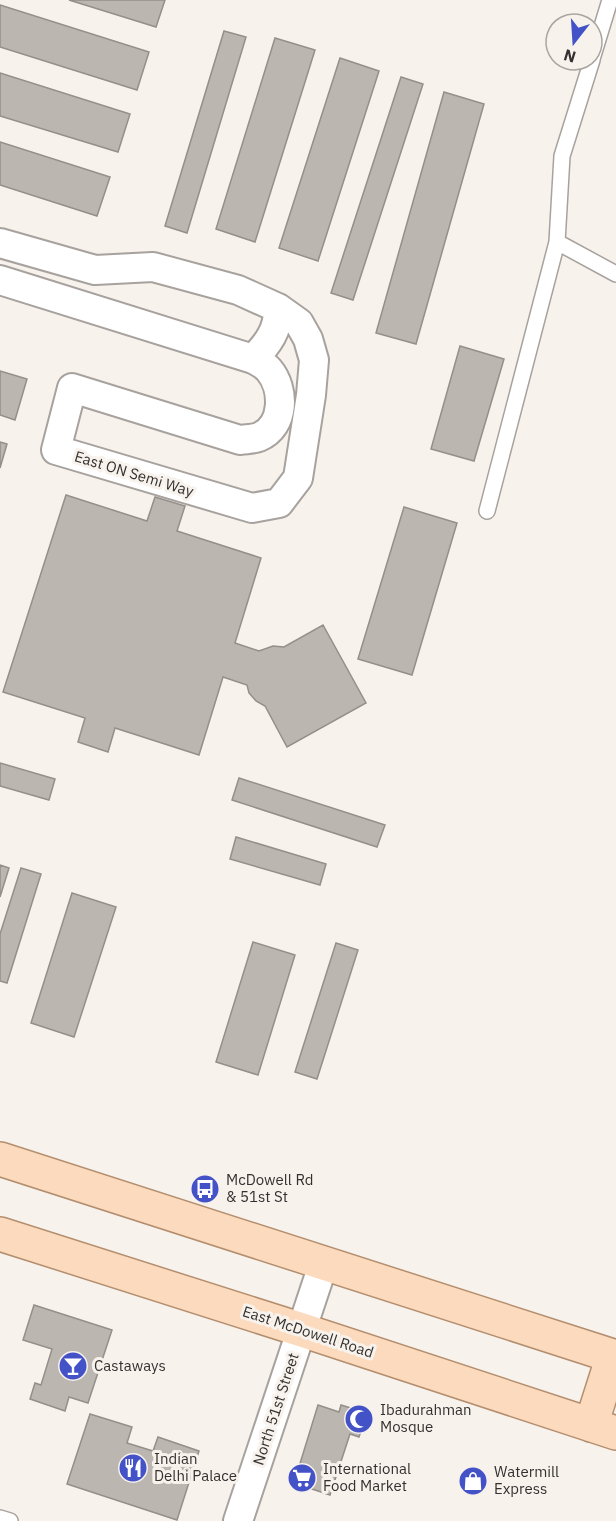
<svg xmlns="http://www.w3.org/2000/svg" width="616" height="1521" viewBox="0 0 616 1521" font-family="'IBM Plex Sans',sans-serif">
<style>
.building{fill:#bcb6b1;stroke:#948f8a;stroke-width:1.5}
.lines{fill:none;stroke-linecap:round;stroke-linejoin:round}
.lane-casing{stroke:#a8a29e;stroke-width:18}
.street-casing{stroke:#a8a29e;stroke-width:32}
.primary-casing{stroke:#b48f6f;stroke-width:36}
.lane{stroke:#fff;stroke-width:15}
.street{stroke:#fff;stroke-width:28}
.primary{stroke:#fcdabd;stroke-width:33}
.labels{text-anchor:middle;stroke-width:6;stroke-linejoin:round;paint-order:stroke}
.street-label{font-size:15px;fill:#33312f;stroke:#f8f2ed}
.poi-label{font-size:15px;fill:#33312f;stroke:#f8f2ed;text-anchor:start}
</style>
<rect width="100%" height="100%" fill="#f8f2ed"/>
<path class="building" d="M 69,0 L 165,0 L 156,27 Z
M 0,5 L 149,52 L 137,90 L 0,47 Z
M 224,31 L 246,37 L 187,233 L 165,226 Z
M 275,38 L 315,50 L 255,242 L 216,229 Z
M 340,58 L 379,71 L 318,261 L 279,248 Z
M 0,73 L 130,114 L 118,152 L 0,116 Z
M 401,77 L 423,84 L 353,300 L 331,293 Z
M 444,92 L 484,104 L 416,344 L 376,333 Z
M 0,142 L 110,177 L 97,216 L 0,185 Z
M 460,346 L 504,359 L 474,461 L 431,449 Z
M 0,371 L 27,379 L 15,420 L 0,415 Z
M 0,442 L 7,444 L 0,468 Z
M 66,495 L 147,521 L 155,497 L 185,506 L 177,531 L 261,558 L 235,643 L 259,651 L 273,646 L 284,647 L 323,625 L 366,703 L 287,747 L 265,706 L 256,701 L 249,693 L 247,685 L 223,677 L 199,755 L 115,728 L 108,752 L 78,742 L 85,718 L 3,692 Z
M 404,507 L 457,523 L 412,675 L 358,659 Z
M 0,763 L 55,779 L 49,800 L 0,786 Z
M 239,778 L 385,825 L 377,847 L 232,800 Z
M 236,837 L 326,864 L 320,885 L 230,859 Z
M 0,865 L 9,868 L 0,897 Z
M 21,868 L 41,874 L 7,983 L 0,981 L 0,934 Z
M 72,893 L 116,907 L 74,1037 L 31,1023 Z
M 253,942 L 295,955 L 258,1075 L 216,1062 Z
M 336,943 L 358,950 L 317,1079 L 295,1072 Z
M 34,1305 L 112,1330 L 88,1403 L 69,1397 L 65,1411 L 30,1399 L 35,1383 L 41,1385 L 52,1349 L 23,1340 Z
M 318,1405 L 339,1412 L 341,1405 L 367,1413 L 359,1437 L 350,1434 L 330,1495 L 294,1483 Z
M 90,1414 L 132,1427 L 127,1443 L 153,1451 L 158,1437 L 199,1451 L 177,1520 L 67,1484 Z
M 472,1476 L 477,1478 L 478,1483 L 474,1486 L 469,1485 L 468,1479 Z"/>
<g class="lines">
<g class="lane-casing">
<path id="lane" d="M 592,59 L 610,0
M 592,60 L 562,156 L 557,242 L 616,274
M 487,511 L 557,242
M 0,1518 L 10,1521"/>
</g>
<g class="street-casing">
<path id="street" d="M 0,243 L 95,270 L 153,267 L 238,290 L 278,308 L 299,323 L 308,339 L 314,360 L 311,395 L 298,478 L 279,503 L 252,508 L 56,450 L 72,388 L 240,440 C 246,439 254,439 259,437 C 285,426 285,389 269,370 C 265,365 259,362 253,359 L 0,280
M 253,359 C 268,344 279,329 278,308
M 238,1521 L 324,1262"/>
</g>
<g class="primary-casing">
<path id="primary" d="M 0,1159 L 616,1357
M 0,1234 L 302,1330 L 616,1433
M 591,1425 L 613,1356"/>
</g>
<use href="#lane" class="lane"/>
<use href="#street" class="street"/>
<use href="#primary" class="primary"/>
</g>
<defs>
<g id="bus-disc" transform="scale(1.5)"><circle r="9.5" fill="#4452c7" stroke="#f8f2ed"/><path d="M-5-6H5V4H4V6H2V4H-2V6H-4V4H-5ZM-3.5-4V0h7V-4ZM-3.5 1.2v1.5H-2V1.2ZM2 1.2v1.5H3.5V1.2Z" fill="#fff"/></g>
<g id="bar-disc" transform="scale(1.5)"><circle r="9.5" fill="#4452c7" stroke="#f8f2ed"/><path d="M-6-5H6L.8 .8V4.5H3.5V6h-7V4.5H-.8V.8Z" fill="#fff"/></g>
<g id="mosque-disc" transform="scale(1.5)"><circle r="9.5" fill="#4452c7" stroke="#f8f2ed"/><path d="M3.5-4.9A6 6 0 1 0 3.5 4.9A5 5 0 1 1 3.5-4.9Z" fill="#fff"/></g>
<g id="restaurant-disc" transform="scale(1.5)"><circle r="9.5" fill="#4452c7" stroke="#f8f2ed"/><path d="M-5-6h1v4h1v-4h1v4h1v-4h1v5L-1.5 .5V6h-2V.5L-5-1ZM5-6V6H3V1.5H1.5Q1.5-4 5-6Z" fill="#fff"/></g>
<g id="supermarket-disc" transform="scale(1.5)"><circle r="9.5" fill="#4452c7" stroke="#f8f2ed"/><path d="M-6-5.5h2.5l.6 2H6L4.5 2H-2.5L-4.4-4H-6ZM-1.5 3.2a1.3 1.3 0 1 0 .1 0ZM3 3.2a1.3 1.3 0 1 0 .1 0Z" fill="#fff"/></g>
<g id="shop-disc" transform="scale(1.5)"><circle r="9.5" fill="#4452c7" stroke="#f8f2ed"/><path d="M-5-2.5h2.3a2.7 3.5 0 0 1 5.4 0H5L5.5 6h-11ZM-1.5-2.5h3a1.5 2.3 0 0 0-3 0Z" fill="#fff"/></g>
</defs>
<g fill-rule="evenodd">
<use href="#bus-disc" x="205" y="1189"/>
<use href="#bar-disc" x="73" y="1366"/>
<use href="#mosque-disc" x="359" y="1419"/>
<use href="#restaurant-disc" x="133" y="1468"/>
<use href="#supermarket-disc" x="302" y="1478"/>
<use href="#shop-disc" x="473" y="1481"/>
</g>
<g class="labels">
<g class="street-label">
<text transform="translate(134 474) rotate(17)" y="5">East ON Semi Way</text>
<text transform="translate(308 1332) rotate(18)" y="5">East McDowell Road</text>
<text transform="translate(276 1409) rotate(-72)" y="5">North 51st Street</text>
</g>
<g class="poi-label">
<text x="226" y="1185">McDowell Rd<tspan x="226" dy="17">&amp; 51st St</tspan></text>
<text x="94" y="1371">Castaways</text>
<text x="380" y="1415">Ibadurahman<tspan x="380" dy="17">Mosque</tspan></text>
<text x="154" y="1464">Indian<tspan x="154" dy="17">Delhi Palace</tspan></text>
<text x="323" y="1474">International<tspan x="323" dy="17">Food Market</tspan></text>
<text x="494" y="1477">Watermill<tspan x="494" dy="17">Express</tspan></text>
</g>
</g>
<g transform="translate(574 42) rotate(197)"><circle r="28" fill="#f8f2ed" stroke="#a9a5a1" stroke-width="1.5"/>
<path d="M0-4.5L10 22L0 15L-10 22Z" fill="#4452c7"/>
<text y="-9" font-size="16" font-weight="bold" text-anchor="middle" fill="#33312f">N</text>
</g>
</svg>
